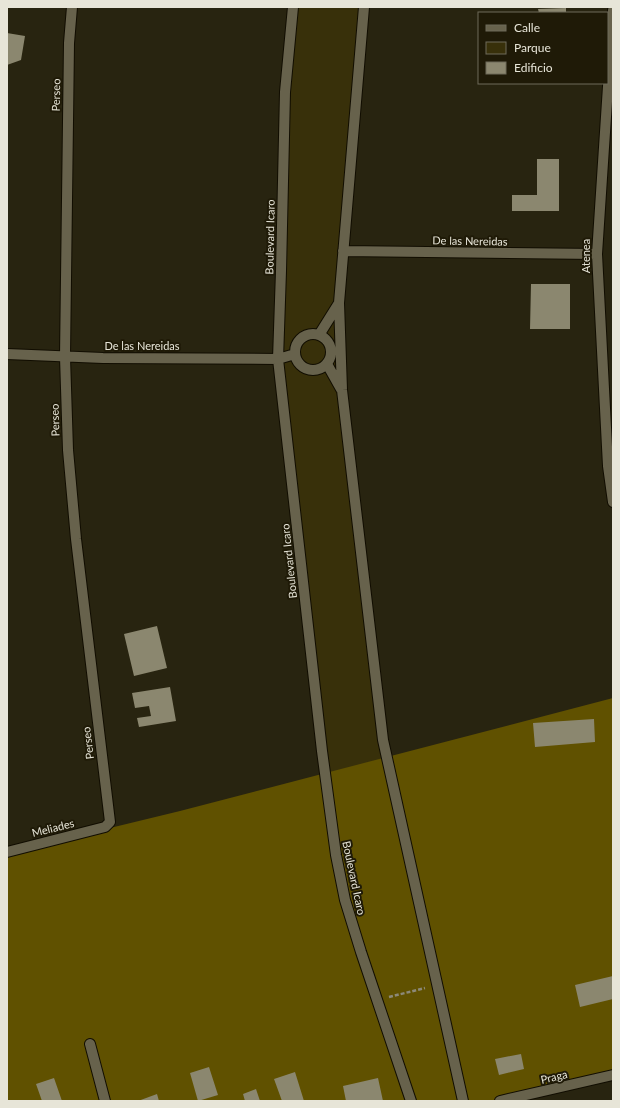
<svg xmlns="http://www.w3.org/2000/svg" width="620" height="1108" viewBox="0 0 620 1108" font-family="Lato,sans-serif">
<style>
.green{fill:#38300a}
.forest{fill:#605100}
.building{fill:#8b876f}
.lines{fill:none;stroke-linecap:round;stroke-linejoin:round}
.minor-casing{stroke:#110d00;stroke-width:12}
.path{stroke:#8c8979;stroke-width:2.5;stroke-dasharray:4 2;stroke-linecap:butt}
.minor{stroke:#67624c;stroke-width:10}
.labels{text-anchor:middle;stroke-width:4;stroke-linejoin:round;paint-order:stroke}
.street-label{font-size:11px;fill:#e7e5d8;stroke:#1f1a07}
</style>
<rect width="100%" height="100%" fill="#282410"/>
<path class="green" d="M 293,7 L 364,7 L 343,251 L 342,390 L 383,740 L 463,1101 L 345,900 L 278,359 Z"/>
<path class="forest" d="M 613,698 L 613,1075 L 500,1101 L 7,1101 L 7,853 L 180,811 Z"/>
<path class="building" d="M 566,8 L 566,13 L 539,13 L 538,9 Z
M 7,33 L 25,36 L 21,60 L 7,65 Z
M 537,159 L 559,159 L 559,211 L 512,211 L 512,195 L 537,195 Z
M 531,284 L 570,284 L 570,329 L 530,329 Z
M 157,626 L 167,668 L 134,676 L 124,634 Z
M 170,687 L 176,721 L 139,727 L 137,718 L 151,716 L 149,706 L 135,708 L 132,693 Z
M 594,719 L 595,742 L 535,747 L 533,723 Z
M 613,976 L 613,999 L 580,1007 L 575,985 Z
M 521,1054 L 524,1069 L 499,1075 L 495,1059 Z
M 209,1067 L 218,1095 L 198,1101 L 190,1073 Z
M 295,1072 L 304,1101 L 282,1101 L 274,1079 Z
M 54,1078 L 62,1101 L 42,1101 L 36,1084 Z
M 378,1078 L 383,1101 L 346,1101 L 343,1086 Z
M 256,1089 L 260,1101 L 245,1101 L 243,1094 Z
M 157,1094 L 159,1101 L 138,1101 Z"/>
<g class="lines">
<g class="minor-casing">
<path id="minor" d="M 293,7 L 285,92 L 281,271 L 278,359 L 322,751 L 336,855 L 345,900 L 361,952 L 411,1101
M 364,7 L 339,303 L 342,390 L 383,740 L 463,1101
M 613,10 L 597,254 L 608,466 L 613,502
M 343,251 L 597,254
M295 352a18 18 0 1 1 36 0a18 18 0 1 1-36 0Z
M 319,335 L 339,303
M 7,354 L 103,358 L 278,359 L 295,354
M 327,364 L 341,389
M 7,852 L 105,827 L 110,822 L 76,539 L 68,450 L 65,357 L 69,43 L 72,7
M 90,1044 L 105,1101
M 500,1101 L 613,1075"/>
</g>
<path class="path" d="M 389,997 L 425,988"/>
<use href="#minor" class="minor"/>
</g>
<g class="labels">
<g class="street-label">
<text transform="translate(56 95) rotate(-89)" y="4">Perseo</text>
<text transform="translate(270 237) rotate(-89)" y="4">Boulevard Icaro</text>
<text transform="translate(470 241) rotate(1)" y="4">De las Nereidas</text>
<text transform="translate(586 256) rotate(-90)" y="4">Atenea</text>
<text x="142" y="350">De las Nereidas</text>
<text transform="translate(55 420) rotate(-92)" y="4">Perseo</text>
<text transform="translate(289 561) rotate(-96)" y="4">Boulevard Icaro</text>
<text transform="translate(88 743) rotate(-97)" y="4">Perseo</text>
<text transform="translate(53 828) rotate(-14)" y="4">Meliades</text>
<text transform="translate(354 878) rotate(78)" y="4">Boulevard Icaro</text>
<text transform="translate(554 1077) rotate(-13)" y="4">Praga</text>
</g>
</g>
<rect width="620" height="1108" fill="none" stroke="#e7e5d8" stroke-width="16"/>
<rect x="478" y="12" width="130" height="72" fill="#1f1a07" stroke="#6f6b5b"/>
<rect x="486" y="25" width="20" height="6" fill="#67624c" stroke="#6f6b5b"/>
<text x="514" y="32" font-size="12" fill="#e7e5d8">Calle</text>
<rect x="486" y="42" width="20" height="12" fill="#38300a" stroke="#6f6b5b"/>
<text x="514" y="52" font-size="12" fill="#e7e5d8">Parque</text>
<rect x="486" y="62" width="20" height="12" fill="#8b876f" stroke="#6f6b5b"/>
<text x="514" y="72" font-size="12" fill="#e7e5d8">Edificio</text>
</svg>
